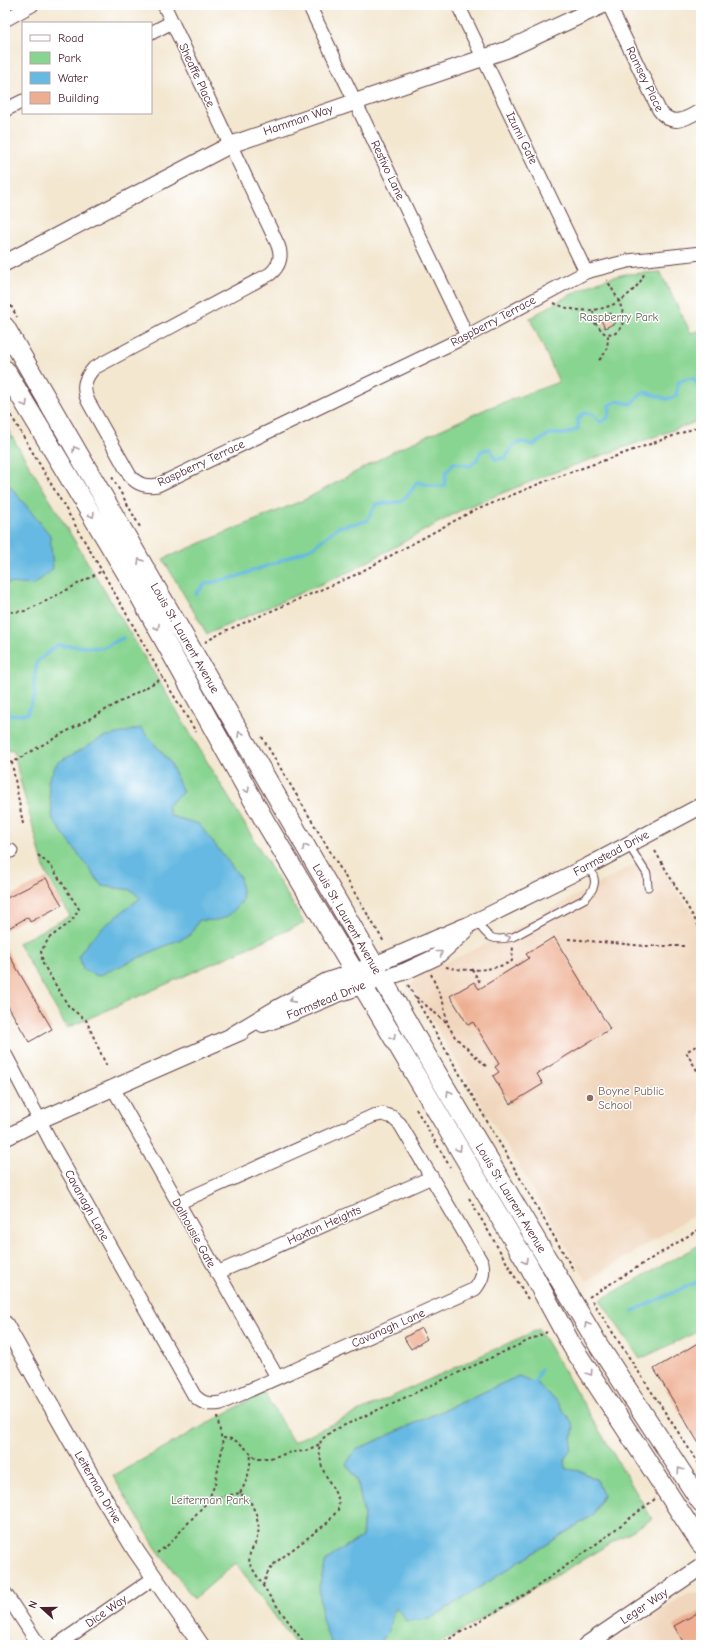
<svg xmlns="http://www.w3.org/2000/svg" width="706" height="1650" viewBox="0 0 706 1650" font-family="'Comic Neue',sans-serif">
<style>
.built{fill:#f0d6bc}
.green{fill:#88d491;stroke:#697a5e}
.water{fill:#66b9e2;stroke:#586c86}
.lines{fill:none;stroke-linecap:round;stroke-linejoin:round}
.stream{stroke:#66b9e2;stroke-width:3.5}
.building{fill:#eeae91}
.service-casing{stroke:#633d44;stroke-width:9}
.minor-casing{stroke:#633d44;stroke-width:15}
.tertiary-casing{stroke:#633d44;stroke-width:18}
.secondary-casing{stroke:#633d44;stroke-width:21}
.path{stroke:#633d44;stroke-width:2;stroke-dasharray:3 3;stroke-linecap:butt}
.service{stroke:#fff;stroke-width:7}
.minor{stroke:#fff;stroke-width:13}
.tertiary{stroke:#fff;stroke-width:16}
.secondary{stroke:#fff;stroke-width:19}
.oneway{stroke:#ae9aa0}
.education-dot{fill:#8d6e63;stroke:#fff;stroke-width:1.5}
.labels{text-anchor:middle;stroke-width:3;stroke-linejoin:round;paint-order:stroke}
.street-label{font-size:12px;fill:#4a1f2b;stroke:#fff}
.park-label{font-size:12px;fill:#605e4f;stroke:#fff}
.education-label{font-size:12px;fill:#785e54;stroke:#fff;text-anchor:start}
</style>
<rect width="100%" height="100%" fill="#fff"/>
<filter id="ink" filterUnits="userSpaceOnUse"><feTurbulence type="fractalNoise" baseFrequency=".025" numOctaves="2"/><feDisplacementMap in="SourceGraphic" scale="8" xChannelSelector="R" yChannelSelector="G"/><feConvolveMatrix kernelMatrix="1 2 1 2 8 2 1 2 1" color-interpolation-filters="sRGB"/></filter>
<filter id="wash" filterUnits="userSpaceOnUse"><feTurbulence type="fractalNoise" baseFrequency=".012" numOctaves="4" result="noise"/><feDisplacementMap in="SourceGraphic" scale="16" xChannelSelector="R" yChannelSelector="G"/><feGaussianBlur stdDeviation="0.9" result="paint"/><feColorMatrix in="noise" values="0 0 0 0 0 0 0 0 0 0 0 0 0 0 0 0 0 1.4 0 .05"/><feComposite in="paint" operator="in"/></filter>
<g filter="url(#wash)">
<rect width="100%" height="100%" fill="#f3e7d0"/>
<path class="built" d="M 654,854 L 701,927 L 701,1211 L 587,1281 L 411,985 L 421,974 L 482,946 Z
M 688,1593 L 701,1594 L 701,1645 L 607,1645 Z"/>
<path class="green" d="M 660,272 L 691,333 L 701,330 L 701,420 L 547,475 L 463,509 L 351,571 L 207,634 L 163,559 L 306,499 L 396,450 L 488,408 L 559,382 L 530,318 C 559,301 592,280 626,274 C 637,273 649,273 660,272 Z
M 5,425 L 304,923 L 67,1028 L 18,943 L 70,916 L 45,871 L 19,776 L 14,751 L 5,750 Z
M 701,1244 L 701,1330 L 640,1359 L 600,1300 Z
M 539,1329 L 652,1519 L 437,1645 L 379,1645 L 388,1631 L 395,1606 L 430,1619 L 593,1515 L 603,1495 L 597,1480 L 581,1471 L 566,1470 L 565,1460 L 571,1449 L 519,1376 L 356,1450 L 346,1464 L 357,1479 L 364,1514 L 362,1537 L 343,1548 L 331,1641 L 331,1645 L 296,1645 L 236,1563 L 194,1599 L 156,1548 L 113,1476 L 264,1392 L 293,1442 Z"/>
<path class="water" d="M 5,480 L 50,535 L 53,569 L 34,585 L 5,583 Z
M 141,728 L 170,762 L 183,792 L 167,806 L 171,816 L 199,824 L 240,877 L 243,900 C 228,918 224,922 199,920 L 190,935 L 98,976 L 83,970 L 79,955 C 96,929 117,917 140,898 L 131,890 L 102,886 L 53,820 L 48,781 L 57,763 L 102,738 Z
M 519,1376 L 538,1384 L 557,1402 L 574,1425 L 571,1449 L 565,1460 L 566,1469 L 581,1471 L 597,1480 L 603,1495 L 593,1515 L 430,1619 L 407,1621 L 395,1606 L 388,1631 L 379,1645 L 331,1645 L 322,1619 L 319,1586 L 326,1561 L 343,1548 L 362,1537 L 364,1514 L 357,1479 L 346,1464 L 356,1450 Z"/>
<g class="lines">
<path class="stream" d="M 196,594 L 205,584 L 236,577 L 275,563 L 314,547 L 338,527 L 367,521 L 376,504 L 401,502 L 412,490 L 417,482 L 433,486 L 444,486 L 446,472 L 454,463 L 470,466 L 476,461 L 481,451 L 490,449 L 496,460 L 506,457 L 513,445 L 522,442 L 534,445 L 549,434 L 566,434 L 578,429 L 578,419 L 585,412 L 592,414 L 601,422 L 607,419 L 610,412 L 609,405 L 618,401 L 630,404 L 644,392 L 667,399 L 676,396 L 679,381 L 693,378 L 699,386 L 701,385
M 5,712 L 9,715 L 27,714 L 35,696 L 34,682 L 37,662 L 57,645 L 102,648 L 123,638
M 633,1311 L 701,1280
M 533,1386 L 541,1369"/>
</g>
<g id="blocks">
<path class="building" d="M 611,313 L 615,323 L 605,328 L 600,318 Z
M 46,878 L 62,905 L 30,922 L 28,917 L 5,930 L 5,899 Z
M 554,937 L 610,1029 L 537,1074 L 543,1084 L 510,1104 L 493,1076 L 499,1072 L 495,1067 L 499,1064 L 473,1022 L 468,1025 L 450,996 L 474,982 L 479,989 L 529,958 L 526,954 Z
M 5,948 L 52,1029 L 29,1042 L 5,1001 Z
M 421,1328 L 427,1339 L 411,1349 L 404,1338 Z
M 701,1341 L 701,1447 L 654,1369 Z
M 701,1611 L 701,1645 L 685,1645 L 674,1626 Z"/>
</g>
</g>
<g filter="url(#ink)">
<use href="#blocks" fill-opacity="0" stroke="#633d44" stroke-width="1"/>
<g class="lines">
<g class="service-casing">
<path id="service" d="M 628,844 L 647,874 L 648,887
M 477,921 C 487,938 493,942 513,937 L 586,898 C 597,886 597,879 588,866"/>
</g>
<g class="minor-casing">
<path id="minor" d="M 164,5 L 277,243 C 283,255 280,266 270,274 L 94,368 C 84,379 82,388 88,401 L 130,476 C 138,485 146,487 158,485 L 467,336 L 586,272 L 628,261 L 701,253
M 309,5 L 467,336
M 458,5 L 586,272
M 609,5 L 659,110 C 672,128 686,119 701,110
M 5,20 L 32,5
M 151,33 L 172,22
M 5,110 L 23,101
M 5,851 L 11,851
M 5,1054 L 51,1142 L 194,1395 C 202,1404 209,1405 221,1403 L 475,1289 C 482,1280 484,1274 482,1263 L 400,1124 L 392,1117 L 383,1114 L 373,1116 L 178,1203
M 113,1088 L 277,1377
M 217,1273 L 432,1177
M 5,1593 L 39,1645
M 57,1645 L 154,1578"/>
</g>
<g class="tertiary-casing">
<path id="tertiary" d="M 5,263 L 230,145 L 506,50 L 603,5
M 263,1024 L 286,1016 L 335,995 L 406,971 L 436,957 L 465,931
M 232,1035 L 274,1010 L 327,981 L 374,965 L 477,921 L 588,866 L 701,806
M 5,1138 L 40,1120 L 241,1032
M 5,1324 L 103,1497 L 136,1551 L 201,1645
M 586,1645 L 701,1567"/>
</g>
<g class="secondary-casing">
<path id="secondary" d="M 5,327 L 435,1070 L 599,1346 L 701,1502
M 5,370 L 133,584 L 263,818 L 527,1263 L 572,1346 L 701,1544"/>
</g>
<path class="path" d="M 5,295 L 17,317
M 554,303 C 581,316 612,312 633,290 C 638,285 644,278 644,272
M 593,311 L 595,323 L 604,333 L 614,334 C 635,321 615,295 607,280
M 599,360 C 607,353 608,345 608,334
M 5,405 L 102,571 L 163,678 L 196,732
M 112,477 L 140,527
M 5,610 L 13,612 L 25,611 L 46,601 L 102,571
M 205,642 L 225,631 L 355,575 L 469,513 L 546,481 L 701,426
M 262,737 L 384,942
M 5,759 L 12,763
M 23,824 L 12,763 L 35,749 L 163,678
M 655,851 L 701,930
M 38,855 L 51,866 L 79,909 L 71,922 L 49,938 L 45,945 L 41,951 L 43,964 L 69,1007 L 86,1020 L 107,1067
M 568,939 L 646,946 L 684,946
M 446,967 C 466,972 494,971 512,961 L 513,946
M 472,969 L 481,984
M 431,974 L 443,1002 L 447,1022
M 408,985 L 574,1271
M 416,997 L 447,1023 L 455,1037 L 488,1068
M 701,1043 L 686,1052 L 701,1077
M 416,1109 L 450,1167
M 469,1198 L 529,1301
M 589,1297 L 701,1228
M 592,1301 L 701,1467
M 223,1438 C 239,1438 244,1448 256,1458 L 270,1458 L 292,1452 L 305,1451 L 320,1444
M 240,1493 C 248,1480 250,1469 251,1454
M 208,1501 L 215,1484 L 223,1445 L 217,1417
M 157,1553 L 168,1545 L 208,1501 L 215,1498 L 240,1493 L 251,1503 L 256,1514 L 259,1529 L 256,1542 L 250,1553 L 249,1563 L 268,1594 L 306,1645
M 263,1586 L 267,1574 L 275,1563 L 327,1523 L 338,1510 L 339,1500 L 322,1468 L 319,1449 L 321,1440 L 332,1431 L 547,1332
M 439,1645 L 529,1592 L 591,1548 L 655,1499"/>
<use href="#service" class="service"/>
<use href="#minor" class="minor"/>
<use href="#tertiary" class="tertiary"/>
<use href="#secondary" class="secondary"/>
</g>
<defs><path id="oneway-chevron" d="M-2-3.5L2.5 0L-2 3.5" fill="none" stroke-width="1.6" stroke-linecap="round" stroke-linejoin="round"/></defs>
<g class="oneway">
<use href="#oneway-chevron" transform="translate(25 404) rotate(59)"/>
<use href="#oneway-chevron" transform="translate(75 449) rotate(-120)"/>
<use href="#oneway-chevron" transform="translate(92 515) rotate(59)"/>
<use href="#oneway-chevron" transform="translate(140 561) rotate(-120)"/>
<use href="#oneway-chevron" transform="translate(157 627) rotate(61)"/>
<use href="#oneway-chevron" transform="translate(240 734) rotate(-120)"/>
<use href="#oneway-chevron" transform="translate(247 790) rotate(61)"/>
<use href="#oneway-chevron" transform="translate(305 847) rotate(-120)"/>
<use href="#oneway-chevron" transform="translate(508 938) rotate(-15)"/>
<use href="#oneway-chevron" transform="translate(440 953) rotate(-39)"/>
<use href="#oneway-chevron" transform="translate(292 1000) rotate(152)"/>
<use href="#oneway-chevron" transform="translate(393 1037) rotate(59)"/>
<use href="#oneway-chevron" transform="translate(449 1093) rotate(-121)"/>
<use href="#oneway-chevron" transform="translate(459 1149) rotate(59)"/>
<use href="#oneway-chevron" transform="translate(525 1261) rotate(60)"/>
<use href="#oneway-chevron" transform="translate(587 1325) rotate(-121)"/>
<use href="#oneway-chevron" transform="translate(590 1373) rotate(56)"/>
<use href="#oneway-chevron" transform="translate(680 1470) rotate(-123)"/>
</g>
</g>
<circle class="education-dot" cx="590" cy="1098" r="4"/>
<g class="labels">
<g class="street-label">
<text transform="translate(197 75) rotate(65)" y="4">Sheaffe Place</text>
<text transform="translate(645 79) rotate(64)" y="4">Ramsey Place</text>
<text transform="translate(298 120) rotate(-19)" y="4">Hamman Way</text>
<text transform="translate(522 138) rotate(64)" y="4">Izumi Gate</text>
<text transform="translate(388 170) rotate(65)" y="4">Restivo Lane</text>
<text transform="translate(493 321) rotate(-28)" y="4">Raspberry Terrace</text>
<text transform="translate(201 463) rotate(-25)" y="4">Raspberry Terrace</text>
<text transform="translate(185 638) rotate(60)" y="4">Louis St. Laurent Avenue</text>
<text transform="translate(611 853) rotate(-28)" y="4">Farmstead Drive</text>
<text transform="translate(347 919) rotate(60)" y="4">Louis St. Laurent Avenue</text>
<text transform="translate(326 1000) rotate(-22)" y="4">Farmstead Drive</text>
<text transform="translate(511 1198) rotate(59)" y="4">Louis St. Laurent Avenue</text>
<text transform="translate(87 1205) rotate(61)" y="4">Cavanagh Lane</text>
<text transform="translate(324 1225) rotate(-24)" y="4">Haxton Heights</text>
<text transform="translate(194 1233) rotate(61)" y="4">Dalhousie Gate</text>
<text transform="translate(388 1328) rotate(-24)" y="4">Cavanagh Lane</text>
<text transform="translate(98 1487) rotate(60)" y="4">Leiterman Drive</text>
<text transform="translate(644 1606) rotate(-34)" y="4">Leger Way</text>
<text transform="translate(106 1611) rotate(-35)" y="4">Dice Way</text>
</g>
<g class="park-label">
<text x="619" y="321">Raspberry Park</text>
<text x="210" y="1504">Leiterman Park</text>
</g>
<g class="education-label">
<text x="598" y="1095">Boyne Public<tspan x="598" dy="14">School</tspan></text>
</g>
</g>
<rect width="706" height="1650" fill="none" stroke="#fff" stroke-width="20"/>
<rect x="22" y="22" width="130" height="92" fill="#ffffff" stroke="#b7a5aa"/>
<rect x="30" y="35" width="20" height="6" fill="#ffffff" stroke="#b7a5aa"/>
<text x="58" y="42" font-size="12" fill="#4a1f2b">Road</text>
<rect x="30" y="52" width="20" height="12" fill="#88d491" stroke="#b7a5aa"/>
<text x="58" y="62" font-size="12" fill="#4a1f2b">Park</text>
<rect x="30" y="72" width="20" height="12" fill="#66b9e2" stroke="#b7a5aa"/>
<text x="58" y="82" font-size="12" fill="#4a1f2b">Water</text>
<rect x="30" y="92" width="20" height="12" fill="#eeae91" stroke="#b7a5aa"/>
<text x="58" y="102" font-size="12" fill="#4a1f2b">Building</text>
<g transform="translate(42 1608) rotate(291)" stroke="#ffffff" stroke-width="3" paint-order="stroke">
<path d="M0-3L7 15L0 10L-7 15Z" fill="#4a1f2b"/>
<text y="-6" font-size="11" font-weight="bold" text-anchor="middle" fill="#4a1f2b">N</text>
</g>
</svg>
